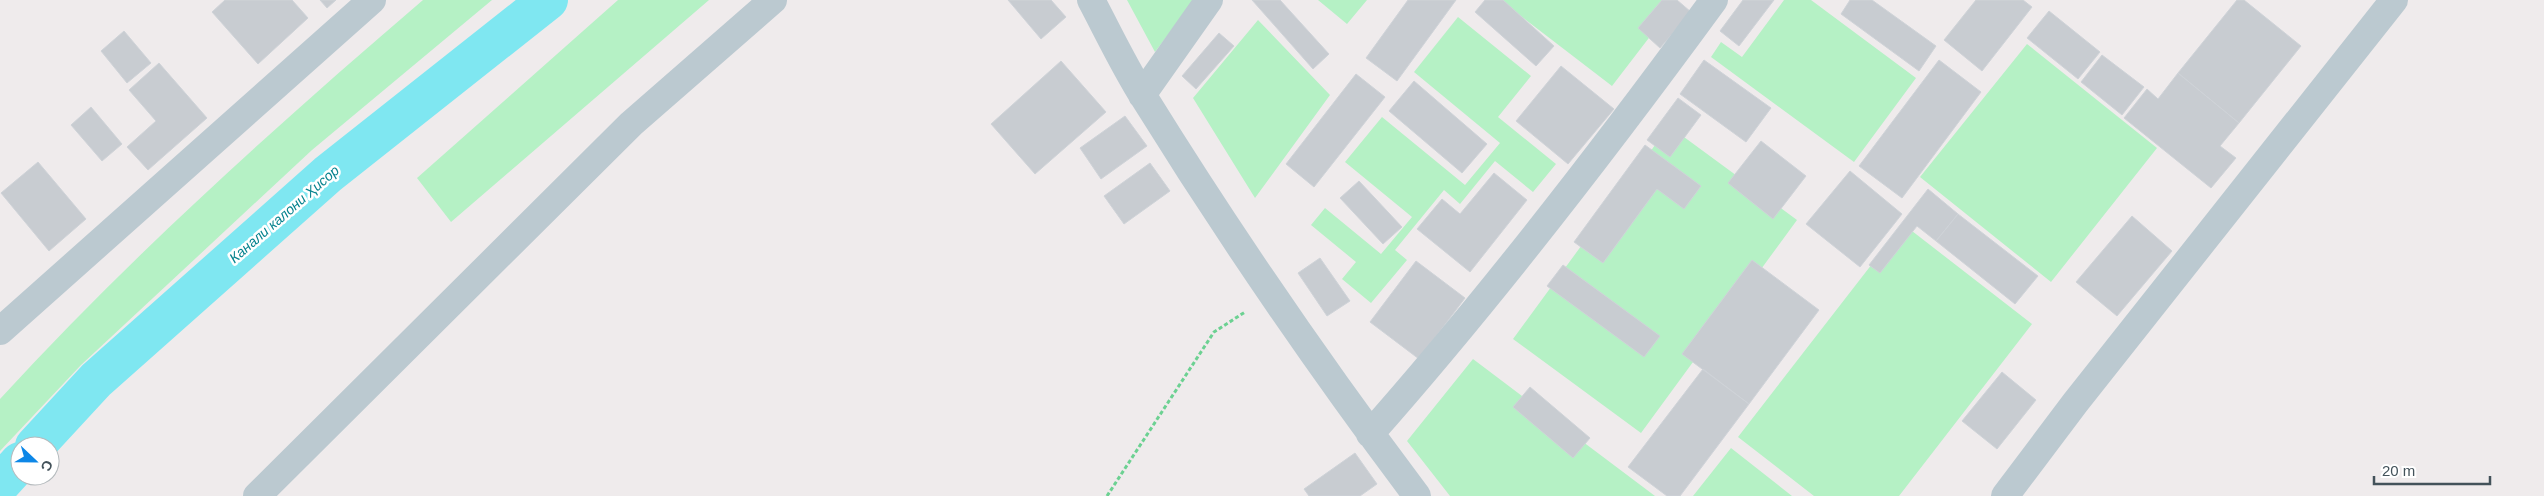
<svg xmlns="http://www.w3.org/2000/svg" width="2544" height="496" viewBox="0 0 2544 496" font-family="Helvetica,sans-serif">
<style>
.green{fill:#b5f1c5}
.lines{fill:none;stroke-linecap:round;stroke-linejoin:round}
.canal{stroke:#7fe7f1;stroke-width:40}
.building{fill:#c8ccd1;stroke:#cfd3d8}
.path{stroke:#6cd192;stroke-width:3;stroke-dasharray:4 2.5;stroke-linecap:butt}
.minor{stroke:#bbc9d0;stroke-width:28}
.labels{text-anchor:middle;stroke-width:5;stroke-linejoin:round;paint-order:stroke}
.water-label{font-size:14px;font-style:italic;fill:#06838e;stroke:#fff}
</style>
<rect width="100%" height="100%" fill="#efebec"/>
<path class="green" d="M 423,0 L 492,0 L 312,150 L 81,365 L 0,451 L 0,399 C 131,256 276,126 423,0 Z
M 618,0 L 709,0 L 451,222 L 417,178 Z
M 1127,0 L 1194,0 L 1155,52 Z
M 1318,0 L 1367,0 L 1347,24 Z
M 1500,0 L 1678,0 L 1612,86 Z
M 1784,0 L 1811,0 L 1916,78 L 1854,162 L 1711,57 L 1721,42 L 1742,57 Z
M 1458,17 L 1531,76 L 1498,117 L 1556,164 L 1533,192 L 1495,161 L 1460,204 L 1444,190 L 1395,250 L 1407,260 L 1371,303 L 1342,279 L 1356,262 L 1311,225 L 1325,208 L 1381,254 L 1412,217 L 1345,162 L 1382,117 L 1465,185 L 1500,143 L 1414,72 Z
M 1258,20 L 1330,95 L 1255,198 L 1193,98 Z
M 2027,44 L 2157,148 L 2051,282 L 1920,177 Z
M 1669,126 L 1797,220 L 1641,433 L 1513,339 Z
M 1903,224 L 2032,324 L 1899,496 L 1814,496 L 1738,437 Z
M 1473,359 L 1655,496 L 1450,496 L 1407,441 Z
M 1731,448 L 1792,496 L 1693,496 Z"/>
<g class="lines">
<path class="canal" d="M 35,446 L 96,380 L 328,174 L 548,0
M 0,484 L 20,462"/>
</g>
<path class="building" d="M 225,0 L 292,0 L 308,18 L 258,64 L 212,12 Z
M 320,0 L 336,0 L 327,8 Z
M 1008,0 L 1051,0 L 1066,17 L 1041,39 Z
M 1252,0 L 1280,0 L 1329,54 L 1313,69 Z
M 1408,0 L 1456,0 L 1397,81 L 1366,58 Z
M 1485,0 L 1503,0 L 1554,46 L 1536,66 L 1475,12 Z
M 1662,0 L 1677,0 L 1691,12 L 1660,48 L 1638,28 Z
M 1743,0 L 1774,0 L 1739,46 L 1720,31 Z
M 1850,0 L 1872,0 L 1936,46 L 1919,71 L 1841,14 Z
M 1976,0 L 2023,0 L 2032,7 L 1982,71 L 1944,40 Z
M 2237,0 L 2244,0 L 2301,46 L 2239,123 L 2178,73 Z
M 2049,11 L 2100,52 L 2078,79 L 2027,38 Z
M 124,31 L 151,63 L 127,83 L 101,51 Z
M 1219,33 L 1234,46 L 1196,89 L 1182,76 Z
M 2102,55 L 2144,87 L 2122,115 L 2081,82 Z
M 1704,60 L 1771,108 L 1746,142 L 1680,94 Z
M 1939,60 L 1981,92 L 1902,198 L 1859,166 Z
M 1061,61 L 1106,112 L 1035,174 L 991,124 Z
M 159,63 L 207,118 L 148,170 L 127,147 L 156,121 L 129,90 Z
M 1561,66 L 1614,109 L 1568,164 L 1516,121 Z
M 2178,73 L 2239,123 L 2220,146 L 2236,158 L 2211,188 L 2124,118 L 2147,89 L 2158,99 Z
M 1356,74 L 1385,97 L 1314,187 L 1286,164 Z
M 1414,81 L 1487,144 L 1462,173 L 1389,111 Z
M 1678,98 L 1701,115 L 1670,157 L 1647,140 Z
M 91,107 L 122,144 L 102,161 L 71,125 Z
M 1125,116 L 1147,146 L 1101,179 L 1080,148 Z
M 1761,141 L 1806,176 L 1773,219 L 1728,183 Z
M 1645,145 L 1701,186 L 1684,209 L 1657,189 L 1603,263 L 1574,242 Z
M 38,162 L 86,219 L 49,251 L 1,193 Z
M 1150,163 L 1170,191 L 1124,224 L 1104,196 Z
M 1850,171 L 1902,214 L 1860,267 L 1806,224 Z
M 1494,173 L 1527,200 L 1470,272 L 1417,229 L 1442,199 L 1460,214 Z
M 1359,181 L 1402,227 L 1383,244 L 1340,198 Z
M 1928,189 L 1958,214 L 1936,241 L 1917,226 L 1880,273 L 1869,265 Z
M 1958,214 L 2038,276 L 2015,304 L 1936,241 Z
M 2132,216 L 2172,251 L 2117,316 L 2076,282 Z
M 1320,258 L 1350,301 L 1327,316 L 1298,273 Z
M 1752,260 L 1819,310 L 1749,404 L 1682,354 Z
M 1416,261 L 1465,298 L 1419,359 L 1370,322 Z
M 1563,265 L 1660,336 L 1644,357 L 1547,286 Z
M 1703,369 L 1749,404 L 1680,496 L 1667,496 L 1628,467 Z
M 2002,372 L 2036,400 L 1997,449 L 1962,421 Z
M 1530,387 L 1590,438 L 1573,458 L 1513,407 Z
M 1355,453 L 1377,484 L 1360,496 L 1309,496 L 1304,489 Z"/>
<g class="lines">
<path class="path" d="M 1107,496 L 1214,332 L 1245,312"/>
<path class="minor" d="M 1091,0 C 1108,32 1124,66 1143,96 C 1228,233 1320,367 1417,496
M 1142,95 L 1209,0
M 0,331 L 372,0
M 1370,434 C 1492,296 1605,149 1714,0
M 257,496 L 631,124 L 773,0
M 2005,496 L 2075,403 L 2394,0"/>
</g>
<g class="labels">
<g class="water-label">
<text transform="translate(284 214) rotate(-41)" y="5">Канали калони Ҳисор</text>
</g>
</g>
<g transform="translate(35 461) rotate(112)"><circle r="24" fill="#ffffff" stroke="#b4babd"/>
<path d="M0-4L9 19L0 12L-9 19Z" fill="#0d87e7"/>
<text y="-8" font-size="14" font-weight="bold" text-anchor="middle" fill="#43525a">С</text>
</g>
<path d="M2374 476v8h116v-8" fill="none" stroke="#43525a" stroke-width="2.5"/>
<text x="2382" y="476" font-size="15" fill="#43525a" stroke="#ffffff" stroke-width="4" paint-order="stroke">20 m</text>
</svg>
